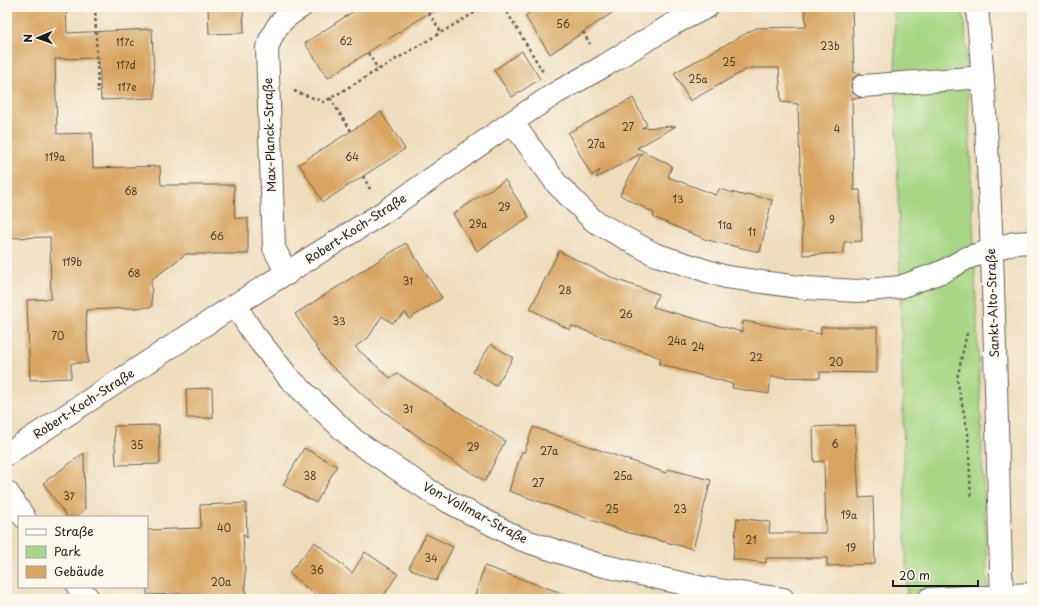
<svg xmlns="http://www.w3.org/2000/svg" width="1039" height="606" viewBox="0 0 1039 606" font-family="'Playpen Sans',sans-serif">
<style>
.green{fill:#a7d786;stroke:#627a51}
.building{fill:#d8a560}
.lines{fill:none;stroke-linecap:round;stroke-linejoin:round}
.minor-casing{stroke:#666054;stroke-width:24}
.path{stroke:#666054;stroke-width:2.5;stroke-dasharray:3 3;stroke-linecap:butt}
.minor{stroke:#fff;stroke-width:22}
.labels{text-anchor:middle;stroke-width:3.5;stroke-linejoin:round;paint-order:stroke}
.number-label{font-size:10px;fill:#4b3e2d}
.street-label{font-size:12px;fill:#1c1c1c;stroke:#fbf7ec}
</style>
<rect width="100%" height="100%" fill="#fbf7ec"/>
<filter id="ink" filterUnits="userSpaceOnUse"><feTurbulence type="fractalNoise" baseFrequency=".025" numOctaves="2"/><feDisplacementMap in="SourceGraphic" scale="8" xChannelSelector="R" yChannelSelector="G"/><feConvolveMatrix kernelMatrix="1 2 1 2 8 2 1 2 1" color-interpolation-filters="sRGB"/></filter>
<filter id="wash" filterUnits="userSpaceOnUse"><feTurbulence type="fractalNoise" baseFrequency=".012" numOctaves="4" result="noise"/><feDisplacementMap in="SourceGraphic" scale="16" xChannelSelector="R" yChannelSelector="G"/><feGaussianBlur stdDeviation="0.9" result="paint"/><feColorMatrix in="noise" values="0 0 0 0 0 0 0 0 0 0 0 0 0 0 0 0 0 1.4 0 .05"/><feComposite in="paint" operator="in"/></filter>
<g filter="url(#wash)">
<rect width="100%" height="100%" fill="#edb"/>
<path class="green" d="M 894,7 L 962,7 L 965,25 L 988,599 L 907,599 Z"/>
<g id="blocks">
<path class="building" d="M 7,7 L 66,7 L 67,33 L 152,29 L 155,98 L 101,100 L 99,58 L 55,59 L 57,134 L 92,133 L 93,168 L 160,166 L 161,185 L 234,185 L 235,218 L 248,218 L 248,254 L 186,254 L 151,280 L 152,307 L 86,310 L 88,363 L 71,363 L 71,378 L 30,380 L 27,300 L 51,299 L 50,237 L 7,238 Z
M 208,7 L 243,7 L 244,33 L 209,34 Z
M 360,7 L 438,7 L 328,78 L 305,43 Z
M 538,7 L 621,7 L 550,54 L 525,16 Z
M 805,7 L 852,7 L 854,73 L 861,73 L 861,74 L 856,76 L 852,80 L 851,87 L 853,93 L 861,98 L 852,98 L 854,190 L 860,190 L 862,241 L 844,242 L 844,253 L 803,255 L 798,104 L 781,102 L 779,68 L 749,68 L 690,101 L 674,73 L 756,28 L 806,27 Z
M 522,51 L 540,79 L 512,97 L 494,70 Z
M 633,98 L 647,125 L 641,128 L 676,126 L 637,148 L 672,166 L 668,177 L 716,195 L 719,189 L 746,196 L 747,194 L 772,200 L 760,252 L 707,240 L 653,217 L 654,213 L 620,195 L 642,153 L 596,178 L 600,170 L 592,176 L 568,133 Z
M 381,112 L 405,149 L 323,202 L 299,164 Z
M 505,180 L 529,217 L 477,251 L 453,214 Z
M 406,243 L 442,298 L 409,319 L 406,313 L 392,323 L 382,316 L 368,338 L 355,347 L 390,378 L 398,374 L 505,441 L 485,481 L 445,456 L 371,402 L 325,360 L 295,314 Z
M 559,251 L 615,279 L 658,294 L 653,307 L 742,332 L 743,321 L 821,334 L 821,327 L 877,327 L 877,373 L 820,372 L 820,378 L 771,377 L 769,394 L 732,388 L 733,384 L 659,364 L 661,358 L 572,326 L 570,330 L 530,309 Z
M 491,344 L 513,358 L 496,386 L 473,372 Z
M 212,388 L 213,418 L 187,418 L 186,389 Z
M 159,425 L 160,464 L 116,465 L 114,426 Z
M 855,425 L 859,498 L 873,497 L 875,564 L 827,566 L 827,558 L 766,558 L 766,563 L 733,559 L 737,518 L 770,522 L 769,533 L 826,533 L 824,461 L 814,462 L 813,427 Z
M 533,427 L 666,473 L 668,469 L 711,480 L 693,549 L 626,532 L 509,491 L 522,451 L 524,453 Z
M 304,448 L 337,466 L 316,503 L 283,485 Z
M 84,453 L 85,510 L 76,517 L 67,517 L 43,483 Z
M 246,503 L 247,538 L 243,534 L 246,599 L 197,599 L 197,593 L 147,595 L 147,530 L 201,528 L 200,505 Z
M 426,534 L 453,547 L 436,581 L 409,568 Z
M 315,542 L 352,573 L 365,552 L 398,574 L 382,598 L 383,599 L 320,599 L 289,573 Z
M 484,566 L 568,595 L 568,599 L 474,599 Z"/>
</g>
</g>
<g filter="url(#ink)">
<use href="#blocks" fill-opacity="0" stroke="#666054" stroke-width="1"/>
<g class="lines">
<g class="minor-casing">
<path id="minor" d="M 977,7 C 995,204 995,402 1002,599
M 863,86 L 983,77
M 512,122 L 557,184 L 594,221 L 654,254 L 726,277 L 806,288 L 858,291 L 900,287 L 944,271 L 967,258 L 1014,243 L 1032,242
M 287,274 L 274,248 L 267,48 C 276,25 280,20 301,7
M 235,305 L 253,333 L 289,378 L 354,440 L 436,495 L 520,539 L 596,564 L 703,588 L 783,599
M 7,454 L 235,305 L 384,212 L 512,122 L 556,93 L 604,66 L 673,24 L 707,7
M 7,492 L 24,517
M 78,587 L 89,599
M 929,599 L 1032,594"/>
</g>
<path class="path" d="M 95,7 L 98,92
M 504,7 L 543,72
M 429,13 L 441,32
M 583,32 L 590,44
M 368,53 L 378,69
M 294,91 L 324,102 L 484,7
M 330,98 L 351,131
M 363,176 L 371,191
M 967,333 L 957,379 L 968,433 L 971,498"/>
<use href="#minor" class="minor"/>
</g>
</g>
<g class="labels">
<g class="number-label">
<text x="563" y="28">56</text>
<text x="346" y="45">62</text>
<text x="125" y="46">117c</text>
<text x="830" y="50">23b</text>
<text x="729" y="66">25</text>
<text x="126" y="69">117d</text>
<text x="698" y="83">25a</text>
<text x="127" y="91">117e</text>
<text x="628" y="131">27</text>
<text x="837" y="133">4</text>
<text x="596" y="148">27a</text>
<text x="55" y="161">119a</text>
<text x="352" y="161">64</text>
<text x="131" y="195">68</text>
<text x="678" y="203">13</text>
<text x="504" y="211">29</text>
<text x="832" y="224">9</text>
<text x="478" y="228">29a</text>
<text x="725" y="229">11a</text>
<text x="752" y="236">11</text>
<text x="217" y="240">66</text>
<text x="72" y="266">119b</text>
<text x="134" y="277">68</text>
<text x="408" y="285">31</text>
<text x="565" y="294">28</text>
<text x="626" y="318">26</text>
<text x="339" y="325">33</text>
<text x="58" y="340">70</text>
<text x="677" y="345">24a</text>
<text x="698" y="351">24</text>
<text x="756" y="361">22</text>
<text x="836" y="366">20</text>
<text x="408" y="413">31</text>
<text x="835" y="448">6</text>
<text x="137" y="449">35</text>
<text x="473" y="451">29</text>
<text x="549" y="455">27a</text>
<text x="310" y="480">38</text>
<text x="623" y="480">25a</text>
<text x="538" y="487">27</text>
<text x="69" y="500">37</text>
<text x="612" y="513">25</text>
<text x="680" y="513">23</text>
<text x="849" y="519">19a</text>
<text x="224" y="532">40</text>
<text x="751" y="544">21</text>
<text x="851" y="552">19</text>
<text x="431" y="562">34</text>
<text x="317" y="574">36</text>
<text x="221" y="586">20a</text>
</g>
<g class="street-label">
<text transform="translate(270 135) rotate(-92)" y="4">Max-Planck-Straße</text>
<text transform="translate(356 229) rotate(-33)" y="4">Robert-Koch-Straße</text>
<text transform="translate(993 303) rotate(-92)" y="4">Sankt-Alto-Straße</text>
<text transform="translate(84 404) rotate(-33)" y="4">Robert-Koch-Straße</text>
<text transform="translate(475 513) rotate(28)" y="4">Von-Vollmar-Straße</text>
</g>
</g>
<rect width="1039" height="606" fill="none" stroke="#fbf7ec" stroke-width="24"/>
<rect x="18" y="516" width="130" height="72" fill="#fbf7ec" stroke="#a29f99"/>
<rect x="26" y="529" width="20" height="6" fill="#ffffff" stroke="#a29f99"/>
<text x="54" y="536" font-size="12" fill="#1c1c1c">Straße</text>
<rect x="26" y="546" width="20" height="12" fill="#a7d786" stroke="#a29f99"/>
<text x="54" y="556" font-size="12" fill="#1c1c1c">Park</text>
<rect x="26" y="566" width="20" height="12" fill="#d8a560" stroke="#a29f99"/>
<text x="54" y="576" font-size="12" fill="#1c1c1c">Gebäude</text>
<g transform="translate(38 38) rotate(268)" stroke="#fbf7ec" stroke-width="3" paint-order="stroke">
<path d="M0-3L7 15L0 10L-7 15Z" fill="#1c1c1c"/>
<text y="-6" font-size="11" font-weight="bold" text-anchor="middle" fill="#1c1c1c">N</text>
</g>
<path d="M893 580v6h85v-6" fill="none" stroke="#1c1c1c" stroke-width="2"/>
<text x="899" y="580" font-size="12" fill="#1c1c1c" stroke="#fbf7ec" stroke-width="3" paint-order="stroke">20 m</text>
</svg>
